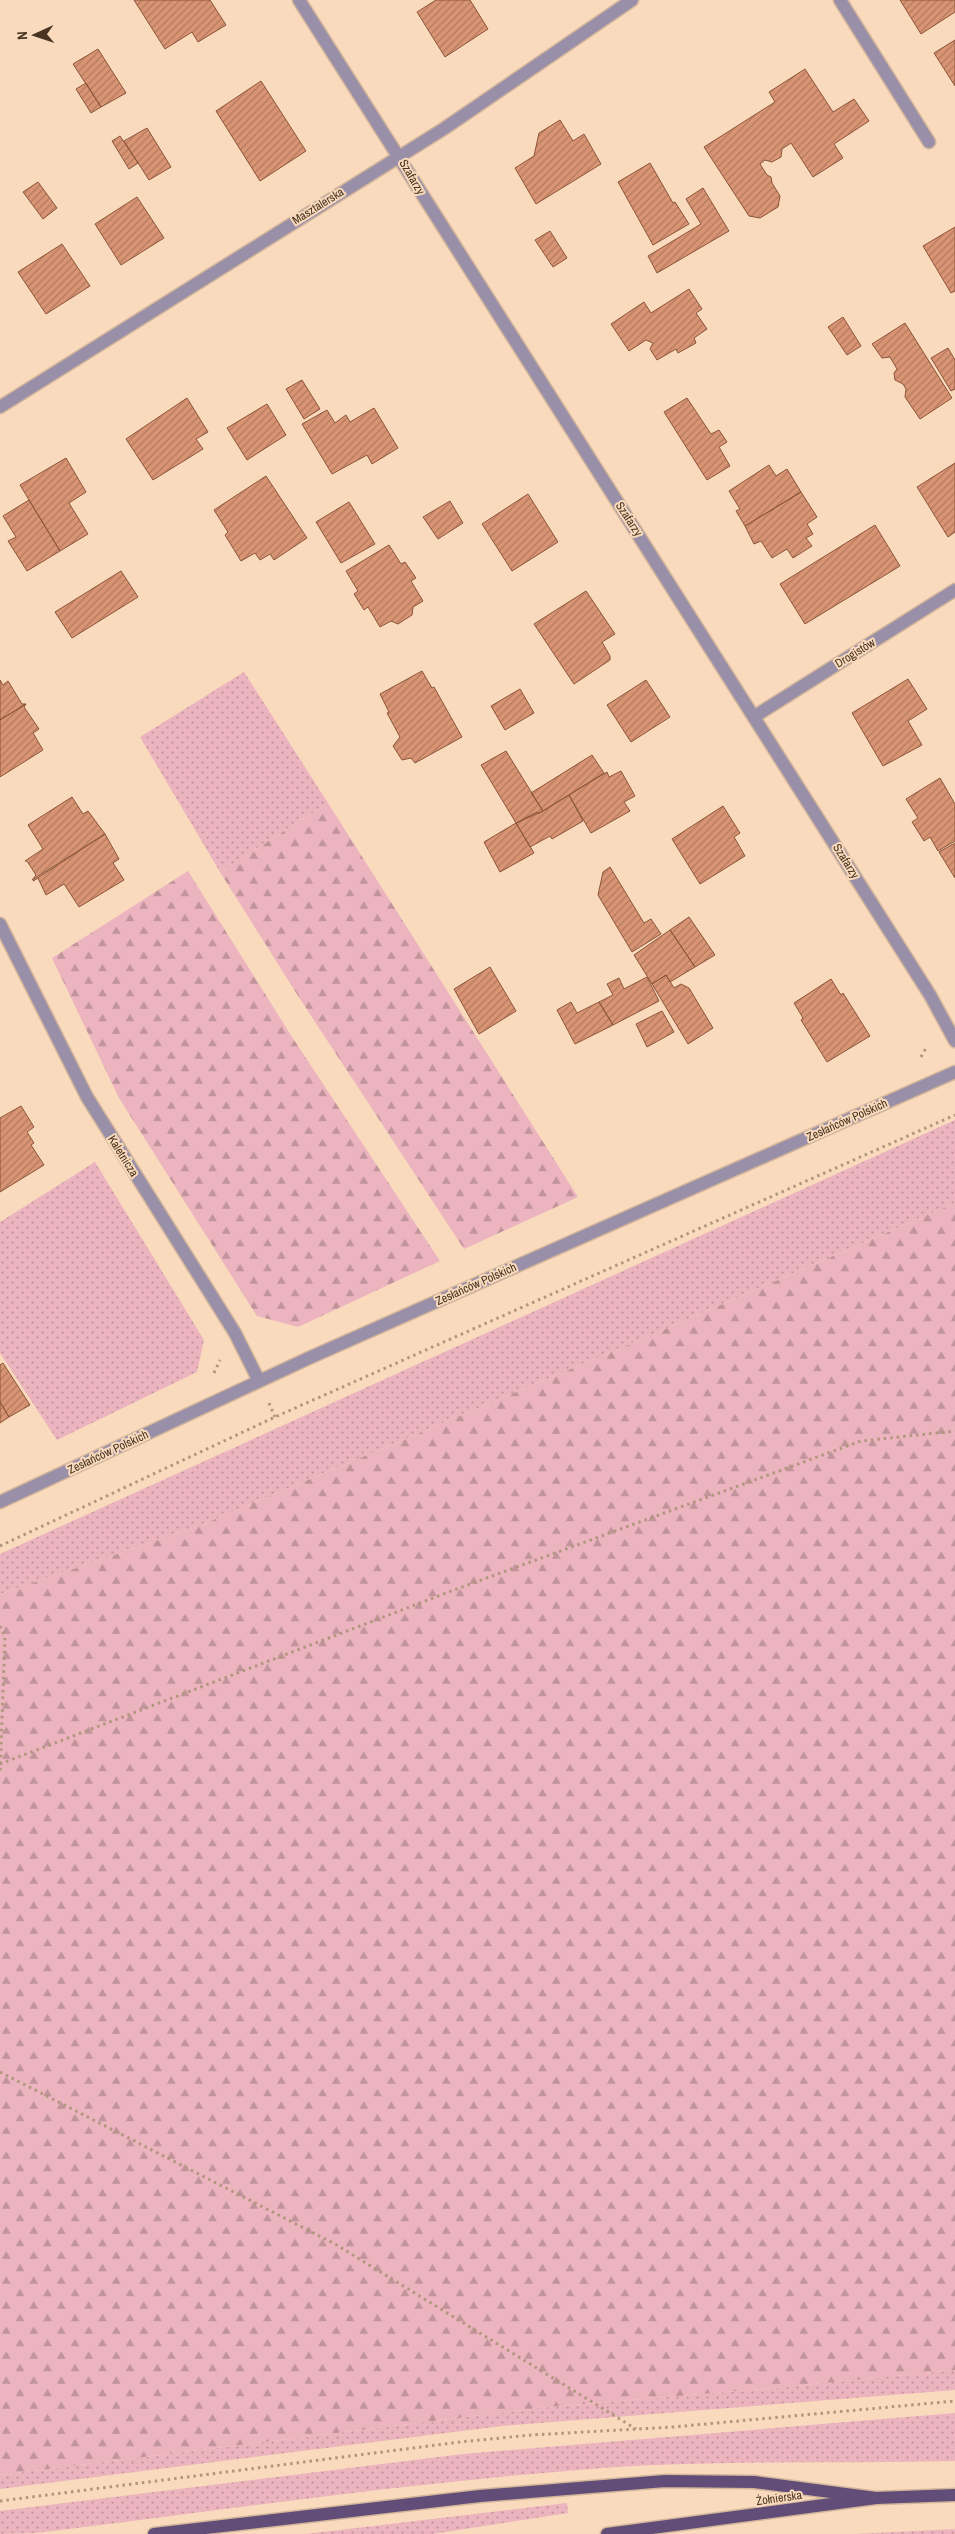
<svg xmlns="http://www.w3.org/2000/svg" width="955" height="2534" viewBox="0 0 955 2534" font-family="'Archivo Narrow',sans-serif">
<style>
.grass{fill:url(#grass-dots)}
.forest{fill:url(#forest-firs)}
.building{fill:url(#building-hatch);stroke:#8c5439}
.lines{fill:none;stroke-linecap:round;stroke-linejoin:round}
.minor-casing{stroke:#d2b59a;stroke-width:15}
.major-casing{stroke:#d2b59a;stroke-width:15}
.path{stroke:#b1967d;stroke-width:3;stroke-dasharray:2.5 4;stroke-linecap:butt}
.minor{stroke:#9a8fa8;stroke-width:12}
.major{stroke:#614d78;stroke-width:12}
.labels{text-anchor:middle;stroke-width:4;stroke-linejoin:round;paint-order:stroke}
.street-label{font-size:12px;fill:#483420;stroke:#f9dabd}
</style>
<defs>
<pattern id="grass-dots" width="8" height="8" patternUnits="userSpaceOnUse" patternTransform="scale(1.25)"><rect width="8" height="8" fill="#ecb4bf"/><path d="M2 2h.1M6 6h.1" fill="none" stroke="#c1939b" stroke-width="1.8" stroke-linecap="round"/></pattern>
<pattern id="forest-firs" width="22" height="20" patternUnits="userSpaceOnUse" patternTransform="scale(1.25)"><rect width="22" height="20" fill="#ecb4bf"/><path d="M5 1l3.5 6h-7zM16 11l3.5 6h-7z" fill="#c1939b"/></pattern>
<pattern id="building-hatch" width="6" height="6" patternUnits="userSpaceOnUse" patternTransform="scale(1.25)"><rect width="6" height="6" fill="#d99474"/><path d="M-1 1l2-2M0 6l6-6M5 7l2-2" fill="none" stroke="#b27a5f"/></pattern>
</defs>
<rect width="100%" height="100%" fill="#f9dabd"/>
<path class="grass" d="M 244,672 L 328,803 L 220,872 L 140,737 Z
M 955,1120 L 955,1203 L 656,1333 L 199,1526 L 0,1594 L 0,1554 Z
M 95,1162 L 204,1340 L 197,1372 L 57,1440 L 0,1353 L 0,1222 Z
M 955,2370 L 955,2390 L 502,2426 L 0,2489 L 0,2475 L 538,2408 L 784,2387 Z
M 955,2413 L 955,2461 C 830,2464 705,2459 579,2470 C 398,2484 217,2511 36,2533 L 0,2534 L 0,2511 L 463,2454 Z
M 567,2503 L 568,2513 L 433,2534 L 306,2534 Z
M 955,2529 L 955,2534 L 856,2534 Z"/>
<path class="forest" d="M 328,803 L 578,1197 L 464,1249 L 300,999 L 220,872 Z
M 188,871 L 292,1037 L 440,1261 L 298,1327 L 257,1316 L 119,1098 L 52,958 Z
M 955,1203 L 955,2370 L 784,2387 L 538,2408 L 0,2475 L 0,1594 L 199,1526 L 656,1333 Z"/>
<path class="building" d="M 134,0 L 210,0 L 226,25 L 198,42 L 192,32 L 165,49 Z
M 436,0 L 470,0 L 488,29 L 445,57 L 417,12 Z
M 900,0 L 955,0 L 955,12 L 921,34 Z
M 955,40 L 955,86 L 934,53 Z
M 98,49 L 126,93 L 101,107 L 73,64 Z
M 805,69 L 833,112 L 854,99 L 869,121 L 834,144 L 843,158 L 813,177 L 791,143 L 782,149 L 781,157 L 772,162 L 765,160 L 760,164 L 767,175 L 771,177 L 772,183 L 780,196 L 778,207 L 760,218 L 749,216 L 704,147 L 775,102 L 769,92 Z
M 261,81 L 306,151 L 260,181 L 216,111 Z
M 86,83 L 101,107 L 91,113 L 76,89 Z
M 560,120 L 573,141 L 584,134 L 601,164 L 536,204 L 515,168 L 534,156 L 539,133 Z
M 147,128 L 171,167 L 149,180 L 124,141 Z
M 120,136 L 138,163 L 129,169 L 112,141 Z
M 650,163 L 673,203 L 675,202 L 689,224 L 653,245 L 618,182 Z
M 38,182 L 57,208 L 43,219 L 23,192 Z
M 703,188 L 729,231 L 657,273 L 648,256 L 701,224 L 686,199 Z
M 137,197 L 164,238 L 121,265 L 95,224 Z
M 955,227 L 955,291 L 951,293 L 923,246 Z
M 550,231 L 567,258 L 553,267 L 535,240 Z
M 62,244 L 90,286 L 46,314 L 18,272 Z
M 689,289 L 702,309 L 696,313 L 707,329 L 694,338 L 696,343 L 678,353 L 676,349 L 657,360 L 650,349 L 653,343 L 646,340 L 629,351 L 611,324 L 644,302 L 651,313 Z
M 843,317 L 861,346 L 847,355 L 828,327 Z
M 905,323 L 952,398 L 920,419 L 905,397 L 906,389 L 903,384 L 895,380 L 894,373 L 897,369 L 890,357 L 882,358 L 872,344 Z
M 948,348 L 955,360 L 955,389 L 951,391 L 931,358 Z
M 302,380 L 320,409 L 304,419 L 286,389 Z
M 187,398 L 208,432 L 196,439 L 203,449 L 153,480 L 126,439 Z
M 687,398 L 711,434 L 719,430 L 727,442 L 719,447 L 730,466 L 707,480 L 664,412 Z
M 267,404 L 286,435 L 247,460 L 227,428 Z
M 374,408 L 398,448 L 372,464 L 367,455 L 332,474 L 302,424 L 327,410 L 335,423 L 346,415 L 350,422 Z
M 66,458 L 86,492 L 69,503 L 88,534 L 60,551 L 20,485 Z
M 955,463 L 955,532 L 948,537 L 917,487 Z
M 769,465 L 776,476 L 787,469 L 801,492 L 745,526 L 736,511 L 740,509 L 729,491 Z
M 266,476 L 307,538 L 274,560 L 270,554 L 260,560 L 255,553 L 241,561 L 225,535 L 228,532 L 214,510 Z
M 801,492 L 817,517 L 807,524 L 813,534 L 806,538 L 812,546 L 793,558 L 787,549 L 772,558 L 761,541 L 754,544 L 745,526 Z
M 528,494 L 558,542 L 512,571 L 482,524 Z
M 29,500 L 60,551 L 27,571 L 8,541 L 16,537 L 3,516 Z
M 450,501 L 463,523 L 438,539 L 423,517 Z
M 349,502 L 375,544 L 341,563 L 316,522 Z
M 875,525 L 900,566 L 805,624 L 780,584 Z
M 389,545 L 401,564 L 405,562 L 416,578 L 411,581 L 423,601 L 413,607 L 412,615 L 398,624 L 391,621 L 380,627 L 368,607 L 364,610 L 354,594 L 358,591 L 346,571 Z
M 121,571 L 138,597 L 72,638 L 55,612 Z
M 586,591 L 615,634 L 602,642 L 610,656 L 610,660 L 574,684 L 534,624 Z
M 422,671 L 432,688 L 434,687 L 462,737 L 415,763 L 411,758 L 402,760 L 393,746 L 400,737 L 387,713 L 389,712 L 380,694 Z
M 908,679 L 927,709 L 908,721 L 922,745 L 883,766 L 852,713 Z
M 0,680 L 3,685 L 8,681 L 22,704 L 26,704 L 0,720 Z
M 646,680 L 670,717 L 631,742 L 607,705 Z
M 520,689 L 534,713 L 505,730 L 491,706 Z
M 26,704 L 24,707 L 39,729 L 33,733 L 43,750 L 0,777 L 0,720 Z
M 506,751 L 543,811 L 516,823 L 481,765 Z
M 592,755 L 604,773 L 543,811 L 531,793 Z
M 621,771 L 635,796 L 624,802 L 630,811 L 591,833 L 569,795 L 607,772 L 609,777 Z
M 940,778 L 955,804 L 955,841 L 938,851 L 930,837 L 924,841 L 912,822 L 918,818 L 906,799 Z
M 569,795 L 583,821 L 552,839 L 550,836 L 530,847 L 516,823 L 537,812 L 538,814 Z
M 72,797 L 83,814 L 88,811 L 105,834 L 32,880 L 36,875 L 27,861 L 25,861 L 43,849 L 28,825 Z
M 723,806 L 740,833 L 734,837 L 745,856 L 700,884 L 672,839 Z
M 516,823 L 534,853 L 500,872 L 484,842 Z
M 105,834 L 119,859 L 113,863 L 124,880 L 79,907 L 64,884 L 46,895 L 38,878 L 33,881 Z
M 955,843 L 955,878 L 939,852 Z
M 610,867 L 644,923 L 651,919 L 661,934 L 632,952 L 598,895 L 603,872 Z
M 689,917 L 715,955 L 695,967 L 670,930 Z
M 670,930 L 695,967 L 670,982 L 666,975 L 652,984 L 634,955 Z
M 490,967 L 516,1011 L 479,1034 L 454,989 Z
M 666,975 L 674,988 L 681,984 L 689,988 L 713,1028 L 688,1044 L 652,984 Z
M 647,977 L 659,1001 L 613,1025 L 599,1002 L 613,995 L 607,984 L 619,978 L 624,989 Z
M 831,979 L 841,995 L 843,993 L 870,1036 L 827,1062 L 801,1020 L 803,1018 L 794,1003 Z
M 571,1002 L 577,1013 L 599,1002 L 613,1025 L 575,1044 L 557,1010 Z
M 662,1011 L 674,1032 L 647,1047 L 636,1024 Z
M 21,1106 L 34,1127 L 27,1132 L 34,1143 L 31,1145 L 44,1165 L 0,1192 L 0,1118 Z
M 3,1363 L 30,1405 L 9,1417 L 0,1402 L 0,1365 Z
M 0,1402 L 9,1417 L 0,1423 Z"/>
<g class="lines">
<g class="minor-casing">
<path id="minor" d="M 299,0 L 930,995 L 955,1041
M 840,0 L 929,142
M 0,407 L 445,128 L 632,0
M 755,716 L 955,590
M 0,924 L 87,1097 L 235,1333 L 259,1381
M 0,1502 L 309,1358 L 955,1072"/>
</g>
<g class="major-casing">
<path id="major" d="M 154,2534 L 480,2496 L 665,2481 L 754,2482 L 876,2498
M 607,2534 L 876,2498 L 955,2495"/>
</g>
<path class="path" d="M 921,1057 L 927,1046
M 214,1373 L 220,1360
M 269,1403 L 275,1417
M 0,1546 L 275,1417 L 955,1115
M 0,1626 L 5,1637 L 0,1774
M 0,1764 L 454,1590 L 861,1441 L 955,1431
M 0,2072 L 335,2244 L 636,2429
M 0,2501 L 460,2442 L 531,2435 L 673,2427 L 955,2401"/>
<use href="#minor" class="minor"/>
<use href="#major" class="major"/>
</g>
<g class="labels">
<g class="street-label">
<text transform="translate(412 177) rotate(60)" y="4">Szafarzy</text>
<text transform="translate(318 206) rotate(-32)" y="4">Masztalerska</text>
<text transform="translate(629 519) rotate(57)" y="4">Szafarzy</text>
<text transform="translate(855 653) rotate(-32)" y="4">Drogistów</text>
<text transform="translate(846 861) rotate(58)" y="4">Szafarzy</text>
<text transform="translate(847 1120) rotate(-24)" y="4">Zesłańców Polskich</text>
<text transform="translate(123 1156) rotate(58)" y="4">Kaletnicza</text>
<text transform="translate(476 1284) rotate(-24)" y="4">Zesłańców Polskich</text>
<text transform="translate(108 1452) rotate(-25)" y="4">Zesłańców Polskich</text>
<text transform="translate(779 2498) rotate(-8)" y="4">Żołnierska</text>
</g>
</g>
<g transform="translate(35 35) rotate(267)" stroke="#f9dabd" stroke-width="4" paint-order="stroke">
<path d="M0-4L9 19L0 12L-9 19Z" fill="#483420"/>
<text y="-8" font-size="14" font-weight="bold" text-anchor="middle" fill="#483420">N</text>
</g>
</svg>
